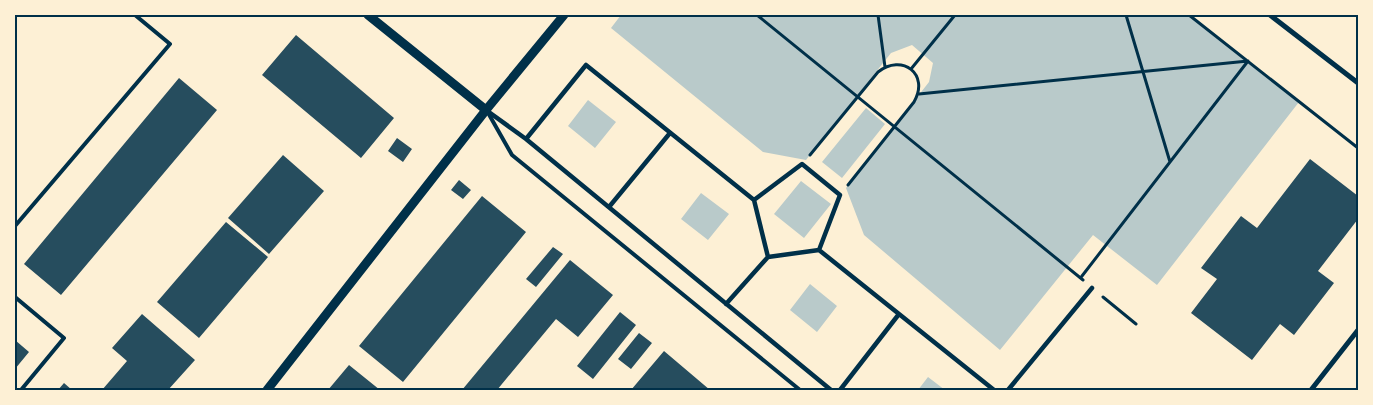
<svg xmlns="http://www.w3.org/2000/svg" width="1373" height="405" viewBox="0 0 1373 405" font-family="'Golos Text',sans-serif">
<style>
.green{fill:#b9caca}
.building{fill:#264d5e}
.lines{fill:none;stroke-linecap:round;stroke-linejoin:round}
.path{stroke:#003049;stroke-width:3}
.service{stroke:#003049;stroke-width:4}
.pedestrian{stroke:#003049;stroke-width:4.5}
.minor{stroke:#003049;stroke-width:5}
.tertiary{stroke:#003049;stroke-width:9}
.neatline{fill:none;stroke:#003049;stroke-width:2}
</style>
<rect width="100%" height="100%" fill="#fdf0d5"/>
<path class="green" d="M 621,15 L 1189,15 L 1299,102 L 1157,285 L 1093,235 L 1000,350 L 864,235 L 846,188 L 929,82 L 933,63 L 912,45 L 891,53 L 806,160 L 763,152 L 611,28 Z
M 588,100 L 616,122 L 595,148 L 568,126 Z
M 866,108 L 885,124 L 842,178 L 822,162 Z
M 801,181 L 831,204 L 804,238 L 774,214 Z
M 701,193 L 729,214 L 708,240 L 681,219 Z
M 810,284 L 837,306 L 817,332 L 790,310 Z
M 928,377 L 945,390 L 918,390 Z"/>
<path class="building" d="M 296,35 L 394,118 L 361,158 L 262,75 Z
M 179,78 L 217,110 L 61,295 L 24,264 Z
M 397,138 L 412,149 L 403,162 L 388,151 Z
M 283,155 L 324,191 L 269,254 L 228,218 Z
M 1310,159 L 1358,196 L 1358,219 L 1318,271 L 1334,283 L 1294,335 L 1280,324 L 1252,360 L 1191,313 L 1217,279 L 1201,268 L 1241,216 L 1257,228 Z
M 459,180 L 471,190 L 463,199 L 451,190 Z
M 482,196 L 526,232 L 403,382 L 359,346 Z
M 226,222 L 268,257 L 199,338 L 157,302 Z
M 553,247 L 563,254 L 536,287 L 526,279 Z
M 570,260 L 613,295 L 578,337 L 556,319 L 497,390 L 462,390 Z
M 620,312 L 636,325 L 593,379 L 577,366 Z
M 142,314 L 195,360 L 168,390 L 102,390 L 127,361 L 112,348 Z
M 639,333 L 652,343 L 631,369 L 618,359 Z
M 15,340 L 29,352 L 15,369 Z
M 664,351 L 710,390 L 631,390 Z
M 349,365 L 380,390 L 328,390 Z
M 64,383 L 72,390 L 58,390 Z"/>
<g class="lines">
<path class="path" d="M 757,15 L 1083,280
M 878,15 L 885,67
M 1126,15 L 1170,162
M 1189,15 L 1358,148
M 911,69 L 955,15
M 919,94 L 1248,61 L 1082,276
M 810,155 L 878,72 C 902,53 930,74 914,102 L 848,185
M 1103,297 L 1136,324"/>
<path class="service" d="M 487,111 L 512,155 L 800,390
M 15,226 L 170,44 L 135,15
M 15,297 L 64,338 L 21,390"/>
<path class="pedestrian" d="M 486,110 L 526,139 L 831,390
M 526,139 L 586,65 L 754,200 L 768,257 L 819,250 L 994,390
M 754,200 L 802,164 L 840,195 L 819,250
M 609,207 L 670,133
M 726,304 L 768,257
M 840,390 L 899,314
M 1008,390 L 1092,288"/>
<path class="minor" d="M 1270,15 L 1358,83
M 1311,390 L 1358,330"/>
<path class="tertiary" d="M 368,15 L 486,110
M 267,390 L 486,110 L 564,15"/>
</g>
<rect width="1373" height="405" fill="none" stroke="#fdf0d5" stroke-width="32"/>
<rect x="16" y="16" width="1341" height="373" class="neatline"/>
</svg>
